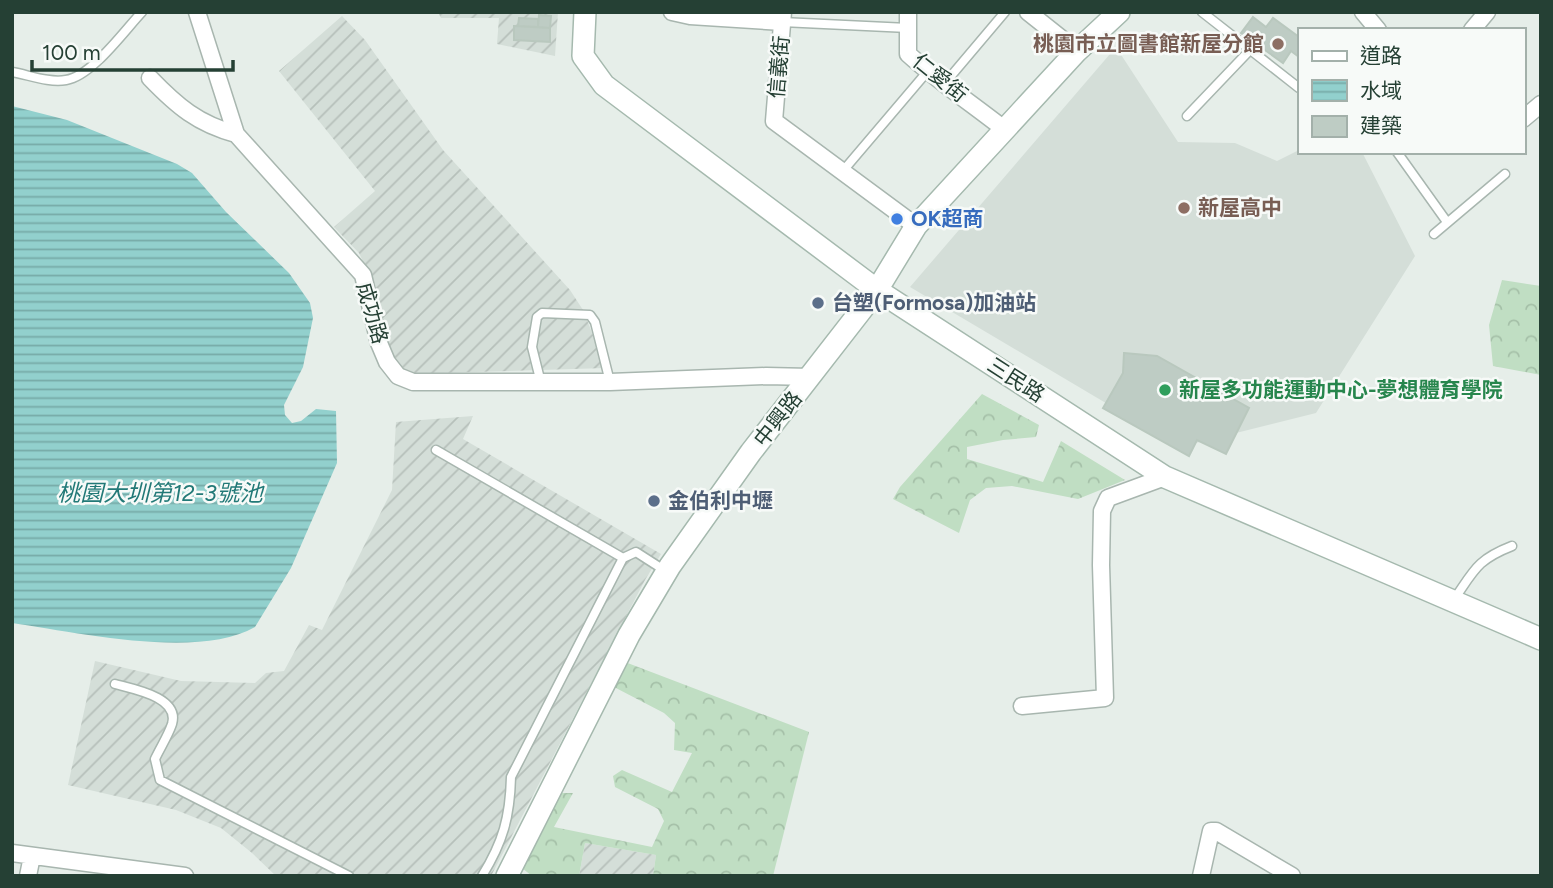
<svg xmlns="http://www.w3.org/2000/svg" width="1553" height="888" viewBox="0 0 1553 888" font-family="Figtree,'Noto Sans TC',sans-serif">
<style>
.built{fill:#d4ded8}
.industrial{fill:url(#industrial-furrows)}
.forest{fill:url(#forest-crowns)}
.water{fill:url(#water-rules)}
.building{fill:#beccc4;stroke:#b9c8be;stroke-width:2}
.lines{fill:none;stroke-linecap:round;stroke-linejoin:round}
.lane-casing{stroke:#a8b6af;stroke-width:11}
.street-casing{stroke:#a8b6af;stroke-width:19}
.secondary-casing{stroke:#a5b9ae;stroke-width:24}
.lane{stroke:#fff;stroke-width:8}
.street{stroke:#fff;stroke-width:16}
.secondary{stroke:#fff;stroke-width:21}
.education-dot{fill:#8d6e63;stroke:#f7faf8;stroke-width:2.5}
.shop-dot{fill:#3f7fe0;stroke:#f7faf8;stroke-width:2.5}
.service-dot{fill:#5c6f8a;stroke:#f7faf8;stroke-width:2.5}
.leisure-dot{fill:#2e9e5b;stroke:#f7faf8;stroke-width:2.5}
.labels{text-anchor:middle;stroke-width:5;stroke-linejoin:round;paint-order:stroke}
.education-label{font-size:21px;font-weight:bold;fill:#785e54;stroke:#f7faf8;text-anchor:end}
.street-label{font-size:21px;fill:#254034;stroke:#f7faf8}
.shop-label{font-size:21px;font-weight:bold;fill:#366cbe;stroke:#f7faf8;text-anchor:start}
.service-label{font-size:21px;font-weight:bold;fill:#4e5e75;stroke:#f7faf8;text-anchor:start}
.leisure-label{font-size:21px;font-weight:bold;fill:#27864d;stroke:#f7faf8;text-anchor:start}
.water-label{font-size:23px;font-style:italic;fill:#227977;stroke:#f7faf8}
</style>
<defs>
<pattern id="industrial-furrows" width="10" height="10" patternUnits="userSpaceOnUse" patternTransform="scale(1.75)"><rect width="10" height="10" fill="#d4ded8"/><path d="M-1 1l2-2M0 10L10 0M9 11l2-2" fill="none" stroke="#b6c0ba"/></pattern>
<pattern id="forest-crowns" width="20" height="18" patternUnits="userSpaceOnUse" patternTransform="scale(1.75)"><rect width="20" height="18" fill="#c0dec3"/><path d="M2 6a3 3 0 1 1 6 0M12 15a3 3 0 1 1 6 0" fill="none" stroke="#a5c0a8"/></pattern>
<pattern id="water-rules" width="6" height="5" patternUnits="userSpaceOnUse" patternTransform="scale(1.75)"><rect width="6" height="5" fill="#92d0cd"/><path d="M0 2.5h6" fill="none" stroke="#77aaa7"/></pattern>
</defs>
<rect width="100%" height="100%" fill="#e6eee9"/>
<path class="built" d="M 1116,47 L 1178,142 L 1235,143 L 1277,161 L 1299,150 L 1299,152 L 1362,152 L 1415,256 L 1316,413 L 1180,447 L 910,287 Z"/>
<path class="industrial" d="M 438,12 L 558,12 L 555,56 L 497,44 L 499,18 L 441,18 Z
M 342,16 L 365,40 L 443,150 L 570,290 L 583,310 L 606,368 L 407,374 L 391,363 L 370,276 L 359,253 L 334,227 L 375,191 L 279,71 Z
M 473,416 L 463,439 L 661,554 L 645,580 L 491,876 L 276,876 L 252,853 L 221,828 L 176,810 L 68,785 L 95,661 L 181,681 L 255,683 L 266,673 L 284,671 L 309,625 L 322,630 L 392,490 L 396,422 Z
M 585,843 L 656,855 L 653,876 L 579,876 Z"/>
<path class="forest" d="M 1502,280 L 1541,286 L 1541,375 L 1493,366 L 1489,325 Z
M 982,394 L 1039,425 L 1036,437 L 1003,440 L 967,447 L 967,459 L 1043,482 L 1061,441 L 1125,480 L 1078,499 L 1012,486 L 986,488 L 970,500 L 959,533 L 893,499 L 900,487 Z
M 625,662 L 809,732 L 773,876 L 653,876 L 656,855 L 585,843 L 579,876 L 532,876 L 517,864 L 558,793 L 573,793 L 554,827 L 652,847 L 664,821 L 658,809 L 615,787 L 613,776 L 622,770 L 672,792 L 692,753 L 674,750 L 675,723 L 664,713 L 614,687 Z"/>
<path class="water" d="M 12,106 L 67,120 L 177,164 L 192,173 L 226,212 L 289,273 L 310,303 L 313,318 L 303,367 L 284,405 L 285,415 L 292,423 L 301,421 L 316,409 L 336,411 L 337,463 L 291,568 L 255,627 C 198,660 76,632 12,623 Z"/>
<path class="building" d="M 539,15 L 551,16 L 550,28 L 538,27 Z
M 1253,17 L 1266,27 L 1273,18 L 1299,37 L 1299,57 L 1291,51 L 1283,63 L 1241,33 Z
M 519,18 L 538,19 L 538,27 L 518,26 Z
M 514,26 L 550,28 L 550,42 L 514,40 Z
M 1124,353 L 1157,356 L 1249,408 L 1226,454 L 1197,440 L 1189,456 L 1103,408 L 1123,373 Z"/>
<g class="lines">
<g class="lane-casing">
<path id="lane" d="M 1202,12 L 1299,88
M 782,22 L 908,28
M 12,72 C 29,75 49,83 66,80 C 92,76 124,31 142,12
M 945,83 L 1005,12
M 1187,116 L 1250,50
M 1397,152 L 1447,222
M 842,172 L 927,72
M 1434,234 L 1505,174
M 541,383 L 532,347 L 537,317 L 542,313 L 590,315 L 595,322 L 610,382
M 436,450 L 623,558
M 1453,601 C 1474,571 1476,560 1512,546
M 115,684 C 133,689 180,697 172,724 C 168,736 160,748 155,759 L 160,780 L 349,876
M 482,876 C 503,842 510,817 511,777 L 623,558 L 636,552 L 664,570"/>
</g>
<g class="street-casing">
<path id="street" d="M 197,12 L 236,134 L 363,275 L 379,343 L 387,362 L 398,376 L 413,382 L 610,382 L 766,376 L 811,377
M 672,12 L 690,16 L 782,22
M 783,12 L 774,121 L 916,226
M 908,12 L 908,54 C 938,81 972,104 1004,129
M 1028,12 L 1077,51
M 1363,12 L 1378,30
M 1472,30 L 1487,12
M 150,78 C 177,106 198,124 236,134
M 1523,119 L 1541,104
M 1022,706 L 1105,698 L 1101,565 L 1102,511 L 1108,498 L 1165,477
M 12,853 L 185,876
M 28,876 L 32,856
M 1201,876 L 1211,831 L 1216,831 L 1292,876"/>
</g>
<g class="secondary-casing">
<path id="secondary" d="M 585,12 L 583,56 L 604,85 L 877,290 L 1165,477 L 1541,639
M 507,876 L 629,635 L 670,566 L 751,452 L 877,290 L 916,226 L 1077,51 L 1119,12"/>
</g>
<use href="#lane" class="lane"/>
<use href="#street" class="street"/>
<use href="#secondary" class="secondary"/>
</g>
<g class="education-dot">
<circle cx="1278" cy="44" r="7"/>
<circle cx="1184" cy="208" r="7"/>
</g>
<circle class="shop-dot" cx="897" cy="219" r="7"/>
<g class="service-dot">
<circle cx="818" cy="303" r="7"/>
<circle cx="654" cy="501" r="7"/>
</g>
<circle class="leisure-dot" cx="1165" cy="390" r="7"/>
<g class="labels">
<g class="education-label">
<text x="1264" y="51">桃園市立圖書館新屋分館</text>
<text x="1198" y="215" text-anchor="start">新屋高中</text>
</g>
<g class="street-label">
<text transform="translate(779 67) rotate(-85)" y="7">信義街</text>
<text transform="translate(940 78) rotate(39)" y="7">仁愛街</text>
<text transform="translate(372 313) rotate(74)" y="7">成功路</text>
<text transform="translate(1016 380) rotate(33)" y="7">三民路</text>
<text transform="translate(778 419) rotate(-52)" y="7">中興路</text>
</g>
<g class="shop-label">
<text x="911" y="226">OK超商</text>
</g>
<g class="service-label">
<text x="832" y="310">台塑(Formosa)加油站</text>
<text x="668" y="508">金伯利中壢</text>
</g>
<g class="leisure-label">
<text x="1179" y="397">新屋多功能運動中心-夢想體育學院</text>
</g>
<g class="water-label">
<text x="160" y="501">桃園大圳第12-3號池</text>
</g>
</g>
<rect width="1553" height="888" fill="none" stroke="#254034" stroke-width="28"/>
<rect x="1298" y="28" width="228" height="126" fill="#f7faf8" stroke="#a3b0aa" stroke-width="2"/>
<rect x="1312" y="51" width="35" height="10" fill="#ffffff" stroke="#a3b0aa" stroke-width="2"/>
<text x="1360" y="63" font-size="21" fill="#254034">道路</text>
<rect x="1312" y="80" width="35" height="21" fill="url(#water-rules)" stroke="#a3b0aa" stroke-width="2"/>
<text x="1360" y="98" font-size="21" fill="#254034">水域</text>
<rect x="1312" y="116" width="35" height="21" fill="#beccc4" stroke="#a3b0aa" stroke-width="2"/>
<text x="1360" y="133" font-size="21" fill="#254034">建築</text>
<path d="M32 60v10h201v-10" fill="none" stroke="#254034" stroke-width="3.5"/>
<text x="42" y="60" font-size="21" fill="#254034" stroke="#f7faf8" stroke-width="5" paint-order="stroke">100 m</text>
</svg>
